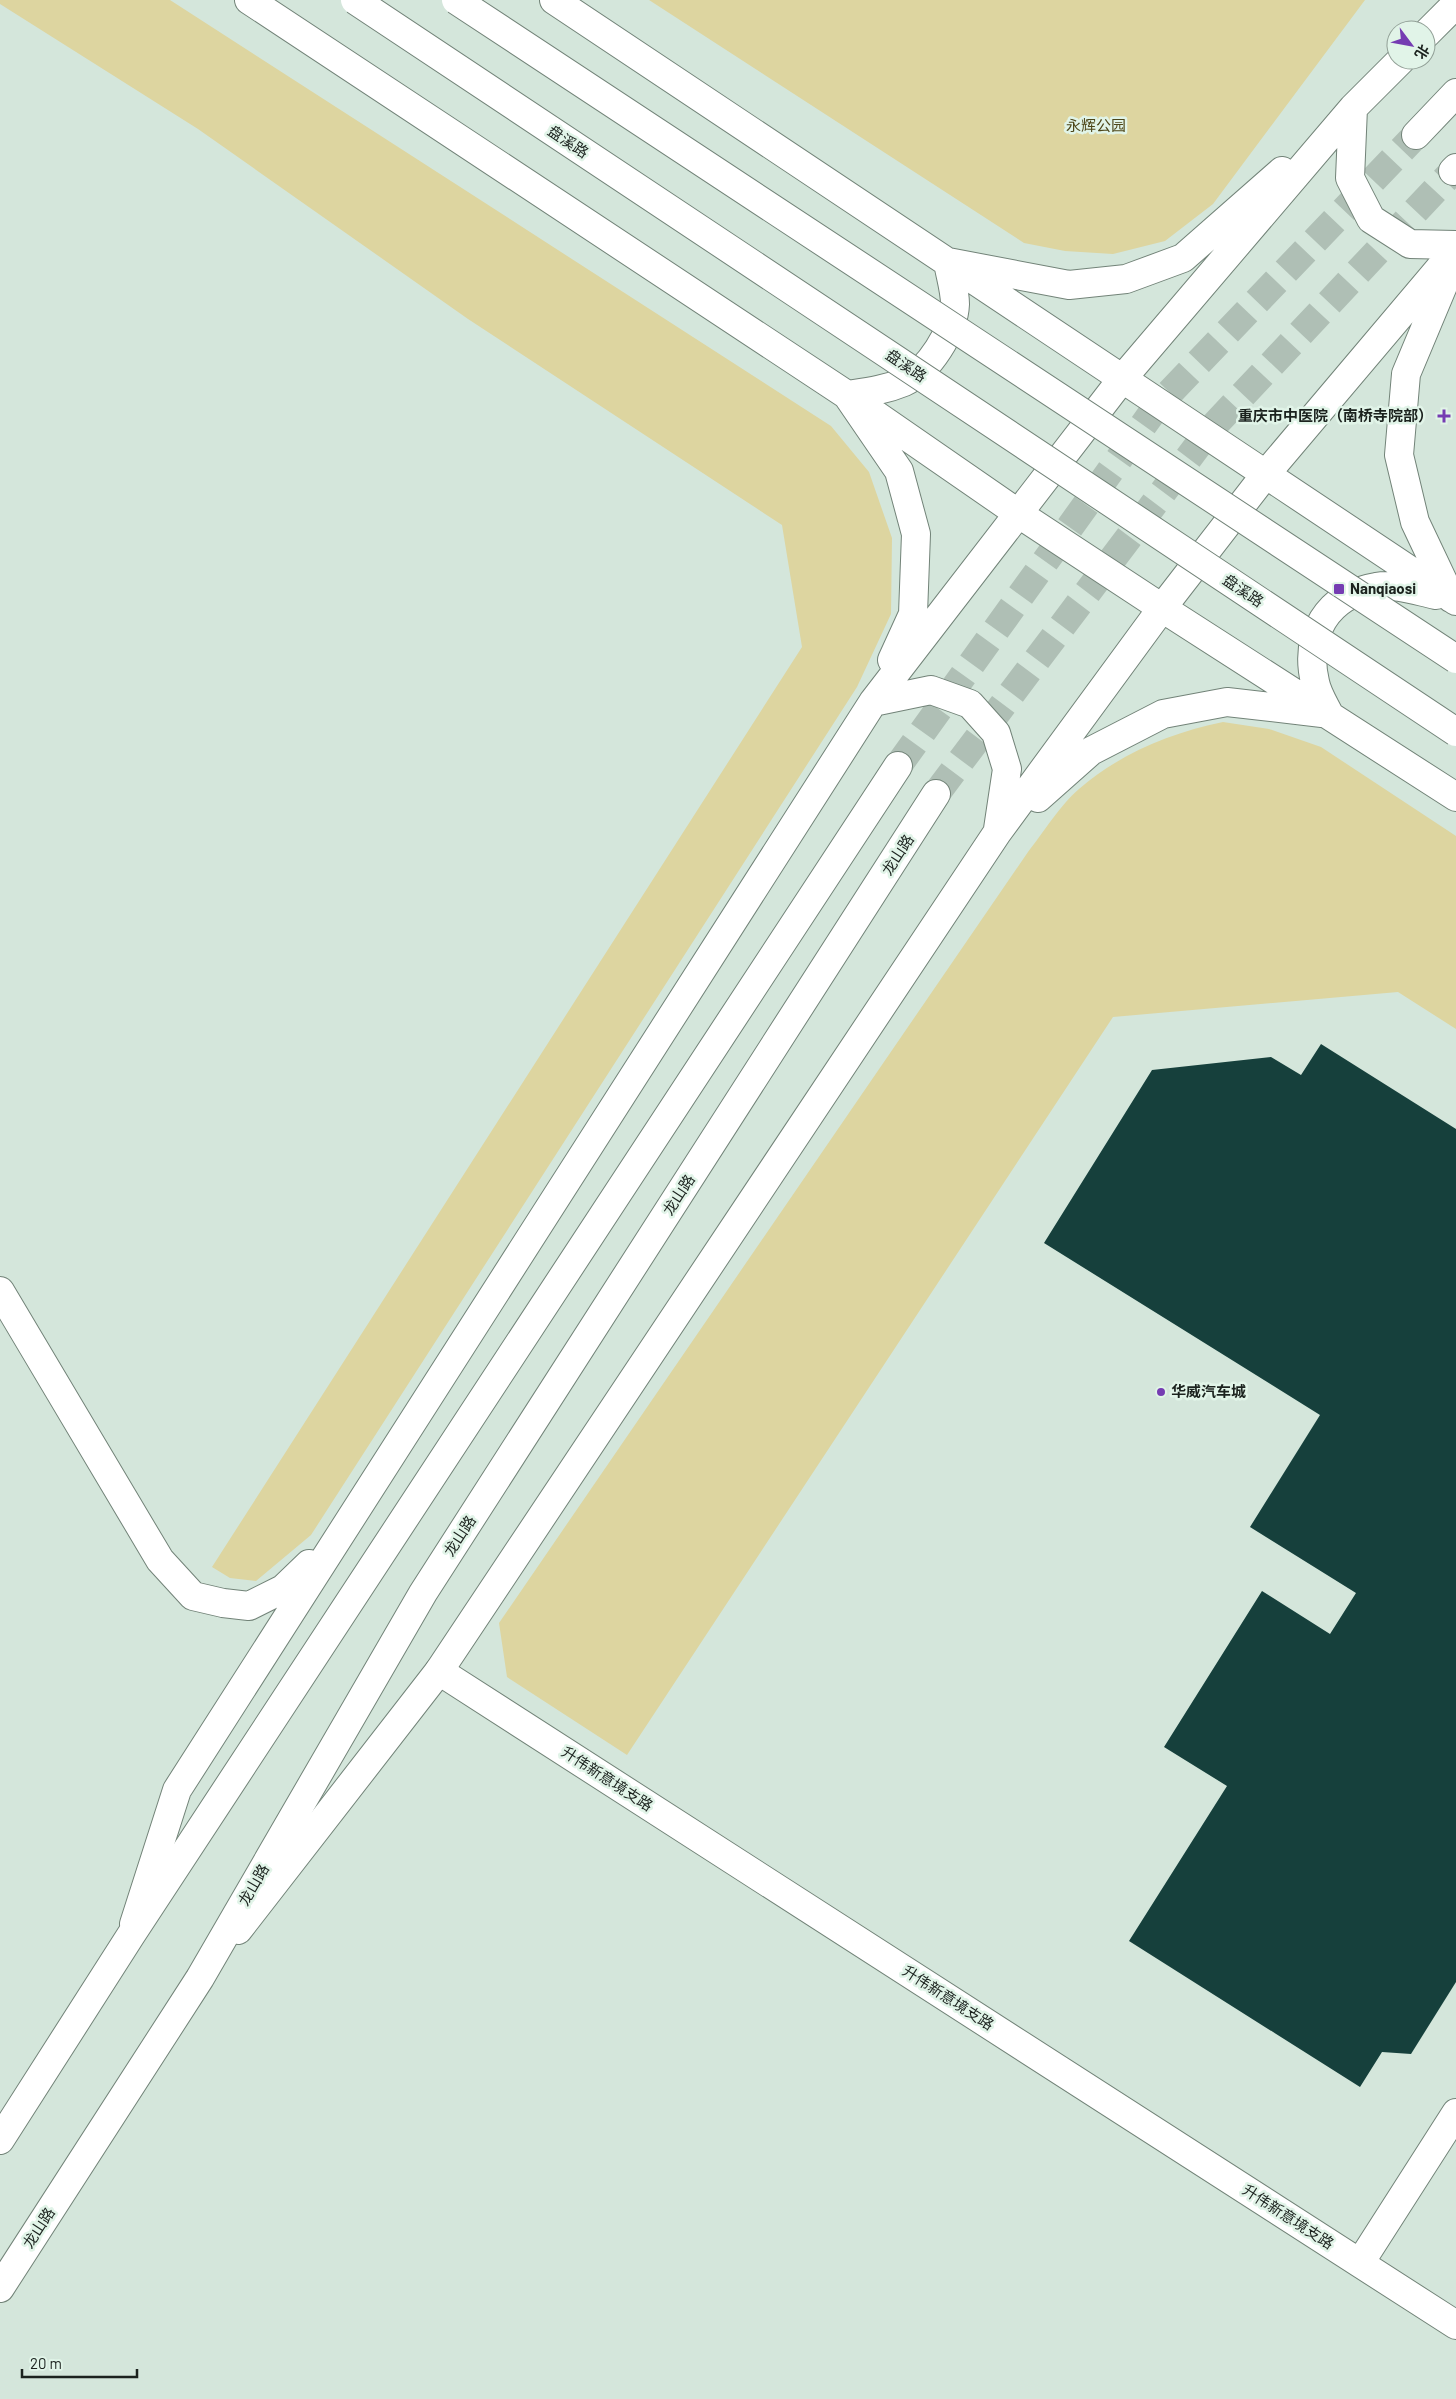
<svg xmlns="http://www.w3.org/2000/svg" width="1456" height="2399" viewBox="0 0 1456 2399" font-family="Barlow,'Noto Sans SC',sans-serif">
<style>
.green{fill:#ddd5a0}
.building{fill:#16403c}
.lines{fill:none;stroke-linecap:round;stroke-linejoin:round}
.primary-tunnel{stroke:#afbfb5;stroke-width:28;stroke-dasharray:28 14;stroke-linecap:butt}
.street-casing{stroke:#728378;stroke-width:30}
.secondary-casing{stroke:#728378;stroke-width:30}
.primary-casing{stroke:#728378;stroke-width:30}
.street{stroke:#fff;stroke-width:28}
.secondary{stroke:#fff;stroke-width:28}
.primary{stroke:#fff;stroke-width:28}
.primary-bridge-casing{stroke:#728378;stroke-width:30;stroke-linecap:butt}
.primary-bridge{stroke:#fff;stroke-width:28}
.poi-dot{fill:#753cb2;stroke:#e1f4e8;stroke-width:2}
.labels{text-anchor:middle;stroke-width:5;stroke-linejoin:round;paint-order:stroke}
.park-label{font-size:15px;fill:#4d4618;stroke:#e1f4e8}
.street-label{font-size:15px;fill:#1b221e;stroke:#e1f4e8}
.poi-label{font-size:15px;font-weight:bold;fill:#1b221e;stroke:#e1f4e8;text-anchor:start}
</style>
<rect width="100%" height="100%" fill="#d4e6db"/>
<path class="green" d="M 0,0 L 170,0 L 831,426 L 869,472 L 892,538 L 891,614 L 857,687 L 311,1535 L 256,1581 L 230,1578 L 212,1567 L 802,647 L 782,525 L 468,319 L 198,129 L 0,4 Z
M 649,0 L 1365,0 L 1213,204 L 1165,241 L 1113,254 L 1065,251 L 1024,243 Z
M 1223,722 L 1269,729 L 1321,747 L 1456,836 L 1456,1029 L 1398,992 L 1113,1017 L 627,1755 L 507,1677 L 499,1623 L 1028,852 C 1043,833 1061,804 1079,789 C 1121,753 1170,733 1223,722 Z"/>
<path class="building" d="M 1321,1044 L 1456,1129 L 1456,1982 L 1411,2054 L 1382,2052 L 1360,2087 L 1129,1941 L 1227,1786 L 1164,1747 L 1262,1591 L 1330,1634 L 1356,1593 L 1250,1527 L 1320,1415 L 1044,1243 L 1152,1070 L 1271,1057 L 1301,1075 Z"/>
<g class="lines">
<path class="primary-tunnel" d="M 898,766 L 1157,406 L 1416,135
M 936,794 L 1208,432 L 1453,171"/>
<g class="street-casing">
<path id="street" d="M 439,1671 L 1456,2325
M 1360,2263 L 1456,2113"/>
</g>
<g class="secondary-casing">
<path id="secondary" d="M 249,0 L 847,395 L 1019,514 L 1162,608 L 1456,797
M 554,0 L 1456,601
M 1426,34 L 1456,4
M 1353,108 L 1350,178 L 1371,219 L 1410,244 L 1456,245
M 1450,269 L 1406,374 L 1399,455 L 1415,522 L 1451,598
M 892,660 L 913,614 L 916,534 L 899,471 L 847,395 C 867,392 885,390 904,382 C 929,371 954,331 955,304 C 955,290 950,275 948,262 L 1069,285 L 1126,279 L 1183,258 L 1282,171
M 873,702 L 931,690 L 970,704 L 996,733 L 1007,769 L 998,829
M 1329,714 C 1324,704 1317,693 1315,682 C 1304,635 1327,595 1376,587 C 1396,583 1417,591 1436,595
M 1038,798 L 1091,751 L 1163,714 L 1227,702 L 1322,713
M 0,1291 L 160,1560 L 193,1596 L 223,1603 L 249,1606 L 283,1589 L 309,1564
M 134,1924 L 177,1790 L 873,702 L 1122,379 L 1353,108 L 1401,60
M 238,1930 L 439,1671 L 997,833 L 1162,608 L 1265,475 L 1456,249"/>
</g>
<g class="primary-casing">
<path id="primary" d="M 1416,135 L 1456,93
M 1453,171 L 1456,168
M 0,2140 L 131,1935 L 898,766
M 0,2288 L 200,1978 L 423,1593 L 936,794"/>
</g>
<use href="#street" class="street"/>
<use href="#secondary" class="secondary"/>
<use href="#primary" class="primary"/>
<g class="primary-bridge-casing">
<path id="primary-bridge" d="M 355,0 L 1456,732
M 456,0 L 1456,659"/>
</g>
<use href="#primary-bridge" class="primary-bridge"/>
</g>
<g class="poi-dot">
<path d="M1441.5 408.5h5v5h5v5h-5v5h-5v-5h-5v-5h5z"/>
<rect x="1333" y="583" width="12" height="12" rx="2.5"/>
<circle cx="1161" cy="1392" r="5"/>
</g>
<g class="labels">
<g class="park-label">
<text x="1096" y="131">永辉公园</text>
</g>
<g class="street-label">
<text transform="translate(568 142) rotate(34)" y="5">盘溪路</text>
<text transform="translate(906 366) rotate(34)" y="5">盘溪路</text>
<text transform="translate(1243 591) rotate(34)" y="5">盘溪路</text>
<text transform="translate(898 855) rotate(-57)" y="5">龙山路</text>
<text transform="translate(679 1195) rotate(-57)" y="5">龙山路</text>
<text transform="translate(460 1536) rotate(-57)" y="5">龙山路</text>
<text transform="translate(607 1779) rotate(33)" y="5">升伟新意境支路</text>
<text transform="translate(254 1885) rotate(-60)" y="5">龙山路</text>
<text transform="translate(948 1998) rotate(33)" y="5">升伟新意境支路</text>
<text transform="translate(1288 2217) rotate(33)" y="5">升伟新意境支路</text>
<text transform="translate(39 2228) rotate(-57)" y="5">龙山路</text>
</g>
<g class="poi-label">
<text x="1433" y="421" text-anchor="end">重庆市中医院（南桥寺院部）</text>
<text x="1350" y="594">Nanqiaosi</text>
<text x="1171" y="1397">华威汽车城</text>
</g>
</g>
<g transform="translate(1411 45) rotate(122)"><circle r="24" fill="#e1f4e8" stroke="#92a097"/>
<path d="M0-4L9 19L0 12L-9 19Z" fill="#753cb2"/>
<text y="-8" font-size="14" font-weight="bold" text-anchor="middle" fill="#1b221e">北</text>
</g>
<path d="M22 2369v8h115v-8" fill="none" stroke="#1b221e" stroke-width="2.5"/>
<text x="30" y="2369" font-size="15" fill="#1b221e" stroke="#e1f4e8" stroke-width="4" paint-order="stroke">20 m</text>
</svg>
